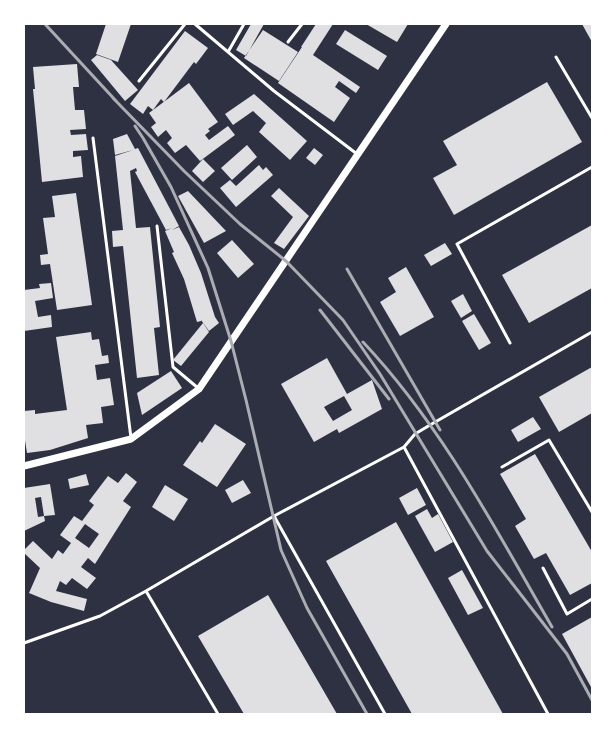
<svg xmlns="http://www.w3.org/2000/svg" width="616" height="738" viewBox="0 0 616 738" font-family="'Nunito Sans',sans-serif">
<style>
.building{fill:#e0e0e3;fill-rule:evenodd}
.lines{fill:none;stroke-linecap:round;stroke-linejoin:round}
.service{stroke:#fff;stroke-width:3}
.tertiary{stroke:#fff;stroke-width:7}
.rail{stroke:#abadb3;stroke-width:3}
</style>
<rect width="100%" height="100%" fill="#2d3142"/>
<path class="building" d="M 106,24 L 131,24 L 118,62 L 96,54 Z
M 251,24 L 264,24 L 246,56 L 236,50 Z
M 316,24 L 333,24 L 313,55 L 360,87 L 356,93 L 339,81 L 335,87 L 350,98 L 334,122 L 278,83 L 302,47 L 301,47 Z
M 366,24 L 408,24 L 397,42 Z
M 582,24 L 592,24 L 592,42 Z
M 263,30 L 298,52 L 279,81 L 244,58 Z
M 345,30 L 387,56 L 378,70 L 336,44 Z
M 185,31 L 208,48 L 196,64 L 194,62 L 164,102 L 161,99 L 153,110 L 148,106 L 143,114 L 130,104 Z
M 97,55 L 111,60 L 138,90 L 125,101 L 91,60 Z
M 77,64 L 79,87 L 73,87 L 75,110 L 84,110 L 86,129 L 70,130 L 71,135 L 86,134 L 88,150 L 73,151 L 73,157 L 81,156 L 83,177 L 42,182 L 33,89 L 35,89 L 33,67 Z
M 547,82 L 582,142 L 454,215 L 433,178 L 457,165 L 443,141 Z
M 189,83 L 218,122 L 208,129 L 210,131 L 205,135 L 209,140 L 228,126 L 235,135 L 200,161 L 186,145 L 175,153 L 167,143 L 172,138 L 166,130 L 158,137 L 151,127 L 156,123 L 149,113 Z
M 254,94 L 307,141 L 290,160 L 259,132 L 266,123 L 253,111 L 233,125 L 225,114 Z
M 127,134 L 135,149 L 138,148 L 179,226 L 172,230 L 179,227 L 189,245 L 201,273 L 215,317 L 219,323 L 209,331 L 201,320 L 201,321 L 197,322 L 184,279 L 172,253 L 174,252 L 165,231 L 172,228 L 166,230 L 135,172 L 137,171 L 136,168 L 130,171 L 136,228 L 150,227 L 160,327 L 154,328 L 159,375 L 137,378 L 123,246 L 113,247 L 112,231 L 123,230 L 115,156 L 133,150 L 115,155 L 113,139 Z
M 247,145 L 257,157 L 232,180 L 221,168 Z
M 314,148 L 323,155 L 315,165 L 306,158 Z
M 203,159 L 215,171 L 203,182 L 192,171 Z
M 259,165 L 263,170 L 266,167 L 273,175 L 236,207 L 220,188 L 230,180 L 236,186 Z
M 279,188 L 309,216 L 284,249 L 274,243 L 293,217 L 271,196 Z
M 188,191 L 226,231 L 204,243 L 178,196 Z
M 76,193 L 92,305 L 57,310 L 50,264 L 41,265 L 40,255 L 48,254 L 43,218 L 55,217 L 52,196 Z
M 592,225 L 592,288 L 529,323 L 502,275 Z
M 232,240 L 254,264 L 238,278 L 217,253 Z
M 445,243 L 452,254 L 431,266 L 424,255 Z
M 406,267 L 434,317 L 400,336 L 380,302 L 396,292 L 388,278 Z
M 51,283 L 53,298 L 35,301 L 38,317 L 51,315 L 52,327 L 24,331 L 24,290 L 40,288 L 39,284 Z
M 463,294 L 472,311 L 461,318 L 451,301 Z
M 474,314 L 491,343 L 479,350 L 462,321 Z
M 203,323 L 209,332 L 181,366 L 173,360 Z
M 91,332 L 92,340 L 99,339 L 102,356 L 108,355 L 109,363 L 95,365 L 97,380 L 110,378 L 114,405 L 101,407 L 103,423 L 86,425 L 88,438 L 50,450 L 27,453 L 24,434 L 24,411 L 35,410 L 35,414 L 67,410 L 56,337 Z
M 327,358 L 347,394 L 372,380 L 382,409 L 339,433 L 337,429 L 314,442 L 281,384 ZM 344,396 L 352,410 L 333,421 L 324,407 Z
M 592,367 L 592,413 L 559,432 L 539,397 Z
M 171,371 L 182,388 L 142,415 L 137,393 Z
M 533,417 L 541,429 L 518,442 L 511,430 Z
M 215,424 L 246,444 L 217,487 L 183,465 L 200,441 L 202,443 Z
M 535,454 L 592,552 L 592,583 L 570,595 L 546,553 L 534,559 L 515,526 L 526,519 L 500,474 Z
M 126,473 L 137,482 L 123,501 L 131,507 L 95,564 L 88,558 L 81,567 L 96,578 L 87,589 L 72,578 L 66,585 L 60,581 L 56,591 L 87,599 L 84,611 L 51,602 L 29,593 L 40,568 L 24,553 L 24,550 L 33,541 L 52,559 L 58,550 L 63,554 L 71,543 L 60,535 L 74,516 L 82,521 L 94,505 L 89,501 L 108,476 L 118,483 ZM 85,524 L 99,534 L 89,548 L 75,538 Z
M 86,474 L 89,485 L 70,489 L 68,479 Z
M 243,480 L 251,493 L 232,503 L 225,490 Z
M 50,484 L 55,515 L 44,516 L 41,497 L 35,498 L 38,517 L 44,516 L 45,521 L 24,531 L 24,488 Z
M 165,485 L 188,499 L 174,521 L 152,507 Z
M 417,488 L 426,505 L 408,515 L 399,498 Z
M 427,509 L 432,518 L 438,514 L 453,542 L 435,552 L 415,516 Z
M 396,522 L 410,547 L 503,714 L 412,714 L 326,561 Z
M 462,570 L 483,608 L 468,615 L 448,578 Z
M 268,595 L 337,714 L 244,714 L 198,636 Z
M 592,617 L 592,686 L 591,687 L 562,634 Z"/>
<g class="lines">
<path class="service" d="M 195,24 L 274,91 L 357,154
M 288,42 L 302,24
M 228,52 L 244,24
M 556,57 L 592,118
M 139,81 L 185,24
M 93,138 L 131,438
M 157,226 L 173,367 L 198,388
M 510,343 L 457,244 L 592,167
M 404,447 L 415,434 L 430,425 L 592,332
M 502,467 L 549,440 L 592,512
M 274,516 L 404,447 L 548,714
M 543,568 L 567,614 L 592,599
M 146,591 L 218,714
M 24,643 L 100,616 L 146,591 L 274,516 L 385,714"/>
<path class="tertiary" d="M 24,466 L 131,439 L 199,389 L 446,24"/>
<path class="rail" d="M 45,24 L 117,102
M 113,98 L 184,171 L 240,224 L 286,261 L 343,320 L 380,374 L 487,551 L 567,654 L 592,700
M 135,126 L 143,138 L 171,187 L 208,268 L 231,341 L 246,400 L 281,550 L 307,608 L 367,714
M 347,269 L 440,430
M 320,310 L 389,399
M 363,342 C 442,426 495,528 552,627"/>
</g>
<rect width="616" height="738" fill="none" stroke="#ffffff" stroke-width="50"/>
</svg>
